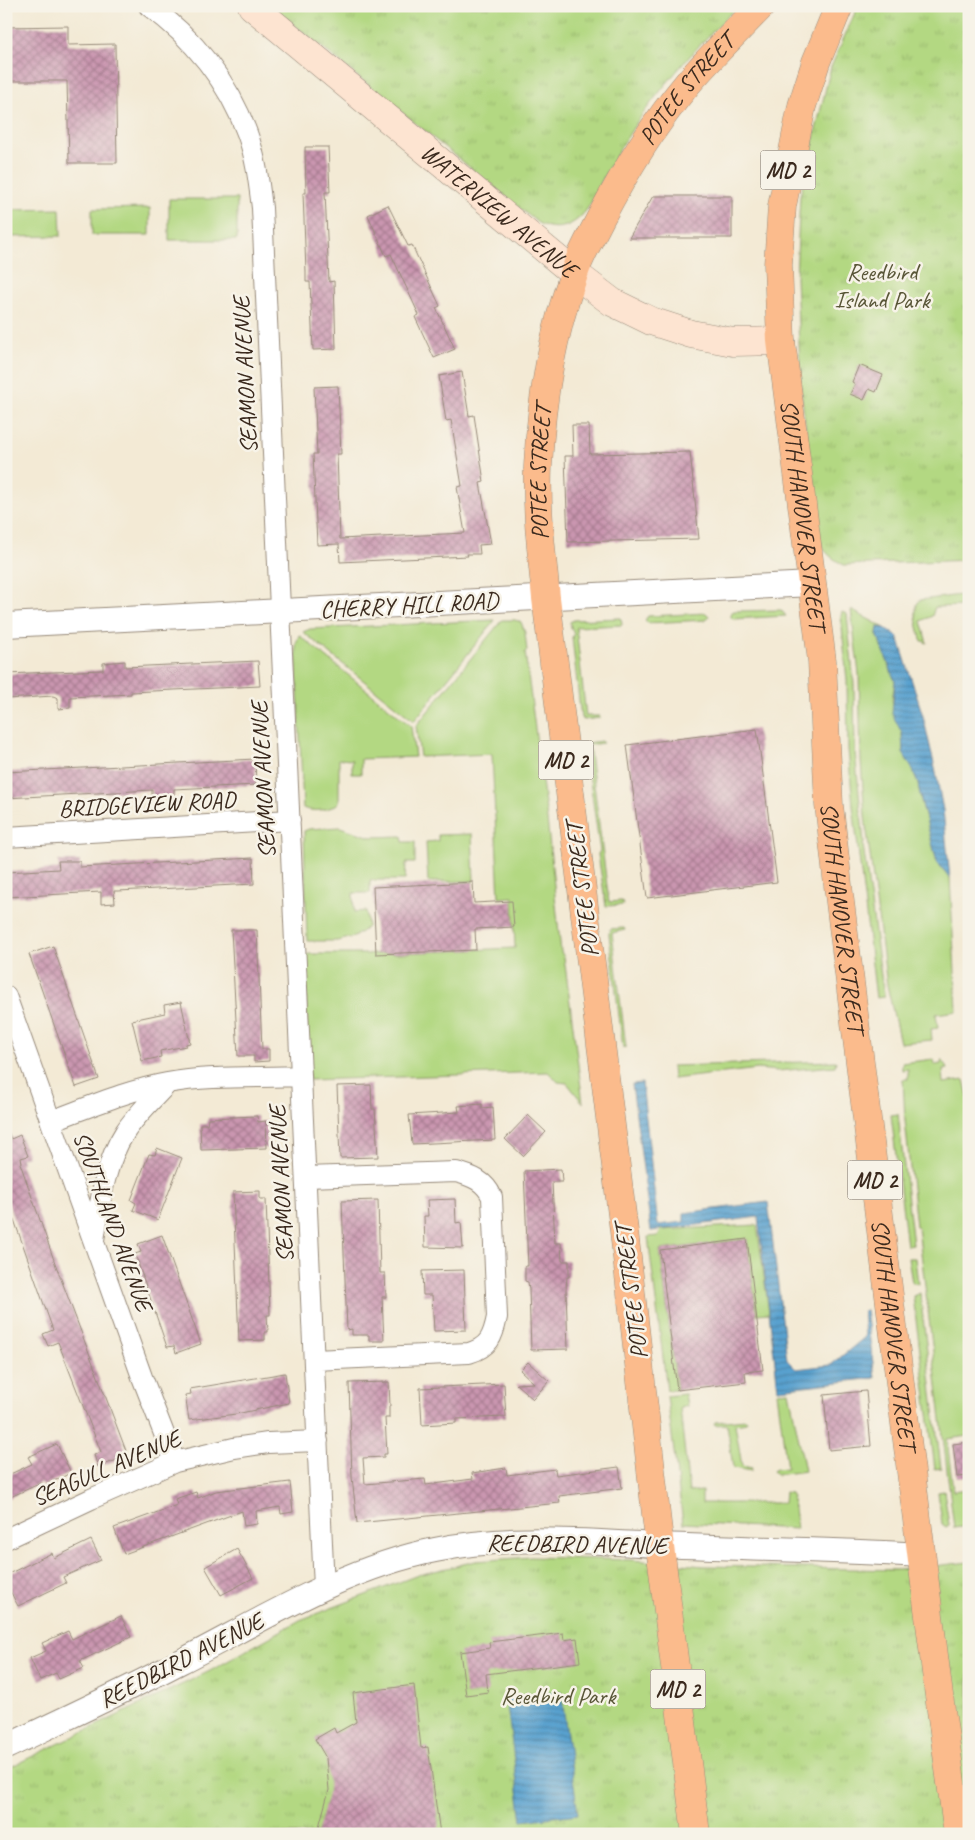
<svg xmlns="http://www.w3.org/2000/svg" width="975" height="1840" viewBox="0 0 975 1840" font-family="Caveat,sans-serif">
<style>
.grass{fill:#b3d882;stroke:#778150}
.park{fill:url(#park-tufts);stroke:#778150}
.water{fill:url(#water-rules);stroke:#4a6676}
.building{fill:url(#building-cross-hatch)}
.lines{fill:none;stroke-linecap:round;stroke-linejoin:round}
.minor-casing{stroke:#978a7a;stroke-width:22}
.tertiary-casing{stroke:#978a7a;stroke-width:26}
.secondary-casing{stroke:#978a7a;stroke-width:29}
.primary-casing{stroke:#978a7a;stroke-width:29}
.minor{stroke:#fff;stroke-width:20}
.tertiary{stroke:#fff;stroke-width:24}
.secondary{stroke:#fde4d1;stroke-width:28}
.primary{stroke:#fbbb8c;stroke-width:28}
.labels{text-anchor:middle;stroke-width:5;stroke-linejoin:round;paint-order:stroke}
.shield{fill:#f7f3e8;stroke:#73665b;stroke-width:1}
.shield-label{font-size:22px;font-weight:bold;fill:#3b2a1e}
.street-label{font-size:24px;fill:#3b2a1e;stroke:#f7f3e8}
.park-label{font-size:24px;fill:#595637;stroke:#f7f3e8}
</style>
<defs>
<pattern id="park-tufts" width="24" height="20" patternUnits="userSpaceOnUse" patternTransform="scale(1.25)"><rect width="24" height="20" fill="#b3d882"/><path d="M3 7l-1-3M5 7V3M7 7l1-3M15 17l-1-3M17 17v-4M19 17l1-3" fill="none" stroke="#9bba70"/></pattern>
<pattern id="water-rules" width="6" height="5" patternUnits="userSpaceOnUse" patternTransform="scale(1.25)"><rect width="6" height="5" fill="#59a1cf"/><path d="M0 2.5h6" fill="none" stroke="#4b83a7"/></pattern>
<pattern id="building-cross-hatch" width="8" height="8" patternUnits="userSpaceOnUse" patternTransform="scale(1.25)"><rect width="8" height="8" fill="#ca96b0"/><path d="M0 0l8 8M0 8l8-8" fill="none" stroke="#a57b8f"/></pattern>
</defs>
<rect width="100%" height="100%" fill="#f7f3e8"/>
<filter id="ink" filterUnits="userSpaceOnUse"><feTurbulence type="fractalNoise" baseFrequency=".02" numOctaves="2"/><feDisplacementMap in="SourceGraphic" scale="10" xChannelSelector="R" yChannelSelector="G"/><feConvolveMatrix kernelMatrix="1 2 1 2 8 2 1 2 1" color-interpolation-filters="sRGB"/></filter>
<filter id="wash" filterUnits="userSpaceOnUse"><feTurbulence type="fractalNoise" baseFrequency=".0096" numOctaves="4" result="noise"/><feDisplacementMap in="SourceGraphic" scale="20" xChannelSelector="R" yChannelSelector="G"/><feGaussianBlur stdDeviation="1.12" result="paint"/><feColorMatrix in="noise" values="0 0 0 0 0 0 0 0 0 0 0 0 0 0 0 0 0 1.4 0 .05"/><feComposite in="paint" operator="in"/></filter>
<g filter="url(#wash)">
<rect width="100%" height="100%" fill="#f3ead5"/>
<path class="grass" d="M 169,199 L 237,199 L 237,240 L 169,240 Z
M 150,208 L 150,235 L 92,235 L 92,209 Z
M 60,209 L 61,236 L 6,237 L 6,210 Z
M 969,594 L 969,606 L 935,607 L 932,616 L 921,621 L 927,643 L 921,640 C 919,628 911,609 920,600 Z
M 781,610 L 786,616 L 733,619 L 731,617 L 731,613 L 734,611 Z
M 851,610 L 885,628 L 878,627 L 877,634 L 895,681 L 892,700 L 902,733 L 903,753 L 913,770 L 918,784 L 921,800 L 937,862 L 950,878 L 957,1011 L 936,1014 L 938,1028 L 931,1029 L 932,1040 L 900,1043 L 887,985 L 865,817 L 861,761 L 859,674 Z
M 842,612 L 847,614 L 854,684 L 855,752 L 864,843 L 863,845 L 884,997 L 876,998 L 853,806 L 848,749 L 847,681 L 841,616 Z
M 706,613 L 709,616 L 706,620 L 648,623 L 645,620 L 648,616 Z
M 621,618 L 622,625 L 576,627 L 586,716 L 600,716 L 599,718 L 584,720 L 581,718 L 572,637 L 574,633 L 571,628 L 570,622 L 574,620 Z
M 495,620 L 414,721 L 303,632 L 310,629 Z
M 502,620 L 515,620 L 521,622 L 525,633 L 527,651 L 525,652 L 547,819 L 561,952 L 564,957 L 583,1103 L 567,1083 L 558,1082 L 548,1072 L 309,1080 L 305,957 L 309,954 L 377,954 L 515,948 L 513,897 L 499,898 L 492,754 L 420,757 L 416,726 Z
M 299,635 L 411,726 L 415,757 L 361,759 L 361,774 L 352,774 L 352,760 L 339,759 L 339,802 C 333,810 312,813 303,808 L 296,644 Z
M 601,741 L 603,743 L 589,745 L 609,902 L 622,901 L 623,905 L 606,906 L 598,854 L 600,851 L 585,745 L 587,743 Z
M 340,827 L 371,837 L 402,836 L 403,842 L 415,842 L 415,863 L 406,863 L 405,880 L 370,880 L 370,893 L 353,893 L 354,912 L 366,911 L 368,927 L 354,937 L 337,941 L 307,941 L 304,831 L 309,829 Z
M 472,834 L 474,881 L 428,882 L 426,842 L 438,841 L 438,835 Z
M 624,928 L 625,930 L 612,933 L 626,1047 L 623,1048 L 609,934 L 610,929 Z
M 934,1059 L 935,1065 L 941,1064 L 942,1059 L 947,1069 L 943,1070 L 944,1083 L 964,1080 L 969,1101 L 969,1436 L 947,1439 L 953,1491 L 969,1489 L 969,1526 L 954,1528 L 918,1227 L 916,1226 L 905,1120 L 903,1079 L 908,1079 L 908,1069 L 902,1070 L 902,1063 Z
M 836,1061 L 835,1066 L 778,1071 L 758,1069 L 673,1079 L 672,1066 Z
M 898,1114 L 913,1245 L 907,1246 L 891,1115 Z
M 757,1225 L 769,1313 L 757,1314 L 747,1239 L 660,1250 L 677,1390 L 667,1390 L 648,1237 L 658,1236 L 661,1230 Z
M 908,1258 L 915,1258 L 918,1284 L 912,1282 Z
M 920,1293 L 941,1468 L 935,1469 L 913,1296 Z
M 789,1391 L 805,1471 L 776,1475 L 773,1471 L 776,1469 L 787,1468 L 777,1392 Z
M 685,1394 L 687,1406 L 680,1408 L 689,1492 L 702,1491 L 702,1503 L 784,1503 L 785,1492 L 790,1493 L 792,1496 L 797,1529 L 683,1523 L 667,1396 Z
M 746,1419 L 747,1420 L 746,1422 L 735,1424 L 742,1466 L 752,1468 L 751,1471 L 733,1468 L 727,1424 L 715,1425 L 714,1423 L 715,1422 Z
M 944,1491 L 949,1525 L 946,1527 L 942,1524 L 938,1492 Z"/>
<path class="park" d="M 271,6 L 738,6 C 701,42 664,83 635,125 C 625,141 614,158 605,174 C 597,190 590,212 574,222 C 562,230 550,229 538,223 Z
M 858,6 L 969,6 L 969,560 L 844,565 C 833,559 825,554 820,541 L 801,390 L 796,278 L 800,196 L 831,67 Z
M 531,1557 L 632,1560 L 704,1566 L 899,1570 L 969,1562 L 969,1834 L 6,1834 L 6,1769 L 210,1671 L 300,1620 L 418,1575 L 476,1561 Z"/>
<path class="water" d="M 878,627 L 885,628 L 898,637 L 923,716 L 935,768 L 943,810 L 950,878 L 937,862 L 921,800 L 918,784 L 913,770 L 903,753 L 902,733 L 892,714 L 895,681 L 877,634 Z
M 642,1083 L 658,1225 L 684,1222 L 684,1213 L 768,1202 L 787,1360 L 796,1369 L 831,1365 L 865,1337 L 863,1311 L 866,1310 L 875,1378 L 778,1389 L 758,1217 L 651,1231 L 632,1084 Z
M 561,1691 L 578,1814 L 522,1821 L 506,1698 Z"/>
<g id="blocks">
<path class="building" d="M 68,26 L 68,45 L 115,44 L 117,163 L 69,163 L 67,81 L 6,81 L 6,27 Z
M 305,147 L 328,147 L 330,192 L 325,192 L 329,282 L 334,281 L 336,349 L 313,350 L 310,282 L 306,282 L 306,272 L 303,193 L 306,193 Z
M 653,196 L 732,196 L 732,238 L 629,238 Z
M 388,205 L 408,246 L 412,245 L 416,254 L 440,306 L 436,308 L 455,349 L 434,358 L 415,317 L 419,315 L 391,254 L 386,256 L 368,215 Z
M 859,365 L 883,375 L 876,392 L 869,389 L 864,400 L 850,394 L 855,384 L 852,382 Z
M 462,372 L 469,416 L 474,415 L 484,482 L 480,483 L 491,544 L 479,545 L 480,554 L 467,554 L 468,556 L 340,562 L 339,544 L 317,545 L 313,454 L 317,454 L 314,387 L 338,386 L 341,454 L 337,454 L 340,539 L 465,533 L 457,487 L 462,486 L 451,420 L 446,421 L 439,376 Z
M 572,425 L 589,425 L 590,454 L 690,452 L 699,539 L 568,542 L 565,456 L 573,456 Z
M 125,661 L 125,667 L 258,661 L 260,686 L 131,692 L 131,694 L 70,697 L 70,708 L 58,709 L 58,698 L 53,696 L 6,699 L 6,674 L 103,670 L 103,663 Z
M 757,729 L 777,882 L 647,898 L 627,745 Z
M 255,759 L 256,785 L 174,789 L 174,796 L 152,797 L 152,790 L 6,798 L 6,772 Z
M 253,858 L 254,884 L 118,891 L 114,891 L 115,903 L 101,904 L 101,892 L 6,897 L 6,872 L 59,869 L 58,861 L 80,861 L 80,867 Z
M 473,882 L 474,903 L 512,901 L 514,927 L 475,929 L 476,950 L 376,954 L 373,887 Z
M 231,930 L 257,930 L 262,1049 L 269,1049 L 269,1061 L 254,1062 L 254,1056 L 238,1056 Z
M 53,946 L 99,1079 L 76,1087 L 29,954 Z
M 181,1002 L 190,1043 L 186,1044 L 186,1046 L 160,1051 L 161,1057 L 142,1061 L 132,1020 L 165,1013 L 164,1005 Z
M 371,1085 L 372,1109 L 375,1109 L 378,1157 L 340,1158 L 337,1086 Z
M 482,1104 L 482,1108 L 493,1107 L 495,1140 L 412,1144 L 409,1115 L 459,1112 L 458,1106 Z
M 528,1115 L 546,1132 L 523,1156 L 505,1139 Z
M 257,1116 L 258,1122 L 266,1121 L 267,1148 L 201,1150 L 200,1124 L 207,1124 L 208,1118 Z
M 6,1131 L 8,1131 L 11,1139 L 20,1135 L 28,1156 L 21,1158 L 22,1163 L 20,1163 L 55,1263 L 128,1456 L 98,1467 L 94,1455 L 101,1452 L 58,1342 L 48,1346 L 43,1334 L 53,1330 L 6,1197 Z
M 157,1148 L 182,1158 L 158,1220 L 133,1210 L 136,1203 L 131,1200 L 149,1154 L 155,1155 Z
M 561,1169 L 562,1182 L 552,1182 L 555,1243 L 561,1243 L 562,1261 L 569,1261 L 569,1277 L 567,1277 L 566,1289 L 568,1349 L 531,1350 L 529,1289 L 528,1282 L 525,1281 L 525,1266 L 528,1266 L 524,1171 Z
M 260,1191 L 260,1199 L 266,1199 L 270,1315 L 267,1315 L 268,1332 L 265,1332 L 265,1340 L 239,1341 L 233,1192 Z
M 455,1199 L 456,1223 L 461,1222 L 463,1248 L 425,1247 L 424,1216 L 428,1216 L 427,1200 Z
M 378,1200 L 380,1273 L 385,1273 L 386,1297 L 382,1297 L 384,1341 L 369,1341 L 369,1335 L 352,1335 L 352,1329 L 347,1330 L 342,1201 Z
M 162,1235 L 201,1344 L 176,1353 L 174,1346 L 167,1347 L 135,1254 L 141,1252 L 138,1244 Z
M 747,1239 L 763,1370 L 745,1372 L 746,1382 L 677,1390 L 660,1250 Z
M 464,1270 L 466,1330 L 434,1331 L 432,1295 L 423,1295 L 422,1271 Z
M 528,1362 L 549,1381 L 533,1399 L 516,1384 L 534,1383 L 520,1370 Z
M 285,1373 L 289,1403 L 236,1414 L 189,1420 L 185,1395 L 191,1394 L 190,1389 Z
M 389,1382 L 390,1406 L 389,1406 L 389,1418 L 385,1418 L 387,1454 L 384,1454 L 384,1457 L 363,1458 L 365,1484 L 425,1479 L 426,1485 L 473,1479 L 472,1473 L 506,1468 L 507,1475 L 555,1469 L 556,1475 L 619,1467 L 622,1488 L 559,1496 L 560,1503 L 357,1523 L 352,1477 L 349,1383 Z
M 504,1384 L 506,1417 L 456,1419 L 456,1423 L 422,1425 L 420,1388 Z
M 866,1391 L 871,1446 L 829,1450 L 824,1395 Z
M 969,1442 L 969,1476 L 957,1477 L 953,1444 Z
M 57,1444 L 71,1473 L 43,1486 L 41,1483 L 6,1499 L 6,1476 L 32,1464 L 28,1457 Z
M 290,1482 L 293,1512 L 281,1514 L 280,1507 L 256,1511 L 257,1524 L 244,1526 L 242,1511 L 124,1554 L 114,1528 L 177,1505 L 175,1499 L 196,1492 L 198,1498 L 216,1491 Z
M 91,1540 L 101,1560 L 63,1577 L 66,1583 L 18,1606 L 6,1583 L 6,1575 L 52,1553 L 54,1558 Z
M 237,1549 L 253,1578 L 221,1595 L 205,1567 Z
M 121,1616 L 131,1637 L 80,1661 L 84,1668 L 59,1679 L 56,1673 L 40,1680 L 30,1658 L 46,1651 L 42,1643 L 68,1631 L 72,1639 Z
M 563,1633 L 564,1640 L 577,1638 L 580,1662 L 486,1674 L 488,1692 L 466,1695 L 460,1652 L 490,1648 L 489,1642 Z
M 414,1685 L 421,1748 L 428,1747 L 440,1834 L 317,1834 L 329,1790 L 326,1758 L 315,1739 L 334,1728 L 336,1733 L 356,1722 L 353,1693 Z"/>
</g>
</g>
<g filter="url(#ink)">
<use href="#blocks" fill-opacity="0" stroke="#978a7a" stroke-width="1"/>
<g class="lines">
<g class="minor-casing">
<path id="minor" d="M 149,6 C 193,37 229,83 247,133 C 256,157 259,183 262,208 L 324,1588
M 6,837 L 290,820
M 6,996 L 142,1377 L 175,1462
M 51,1121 C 89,1107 128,1090 167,1083 C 211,1075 257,1078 301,1076
M 306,1177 L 456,1172 C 472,1176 485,1181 492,1197 L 497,1317 C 493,1337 489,1347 469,1353 L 314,1360
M 94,1240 C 100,1203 104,1165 125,1132 C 135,1116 155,1097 168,1083
M 6,1539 L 91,1499 L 175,1462 L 234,1448 L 268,1443 L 318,1441"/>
</g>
<g class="tertiary-casing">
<path id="tertiary" d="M 6,625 L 812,584
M 6,1747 C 64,1719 123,1692 180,1662 C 262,1620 344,1568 435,1550 C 510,1534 586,1542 661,1545 C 748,1549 835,1550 922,1555"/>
</g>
<g class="secondary-casing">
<g id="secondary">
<path id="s1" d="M 252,6 L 574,273 L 612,302 L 651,321 L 691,334 L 733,342 L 781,341"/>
</g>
</g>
<g class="primary-casing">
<g id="primary">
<path id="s2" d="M 839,6 L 816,62 L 802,106 L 782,206 L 778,265 L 781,341 L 822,661 L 829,805 L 839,894 L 938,1688 L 958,1834"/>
<path id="s3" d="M 696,1834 L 657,1523 L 624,1231 L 546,598 C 542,555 536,510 538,466 C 541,402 552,335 574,274 C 580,255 591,237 600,219 C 625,171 653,125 688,83 C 711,56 737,31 761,6"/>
</g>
</g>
<use href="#minor" class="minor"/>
<use href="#tertiary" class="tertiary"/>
<use href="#secondary" class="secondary"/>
<use href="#primary" class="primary"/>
</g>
</g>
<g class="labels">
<g class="shield">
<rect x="760.5" y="150.5" width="55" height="39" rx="4"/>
<rect x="538.5" y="740.5" width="55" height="39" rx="4"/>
<rect x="847.5" y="1160.5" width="55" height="39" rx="4"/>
<rect x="650.5" y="1669.5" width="55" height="39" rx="4"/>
</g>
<g class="shield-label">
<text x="788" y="178">MD 2</text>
<text x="566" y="768">MD 2</text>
<text x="875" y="1188">MD 2</text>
<text x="678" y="1697">MD 2</text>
</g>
<g class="street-label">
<text dy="8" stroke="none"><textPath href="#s3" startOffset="1791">POTEE STREET</textPath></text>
<text dy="8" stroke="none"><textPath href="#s1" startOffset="321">WATERVIEW AVENUE</textPath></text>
<text transform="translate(245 375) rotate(-93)" y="8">SEAMON AVENUE</text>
<text dy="8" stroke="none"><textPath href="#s3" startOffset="1371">POTEE STREET</textPath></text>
<text dy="8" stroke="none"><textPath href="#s2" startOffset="519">SOUTH HANOVER STREET</textPath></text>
<text transform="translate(409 605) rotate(-3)" y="8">CHERRY HILL ROAD</text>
<text transform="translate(263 780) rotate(-93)" y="8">SEAMON AVENUE</text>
<text transform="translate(147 804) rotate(-3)" y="8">BRIDGEVIEW ROAD</text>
<text transform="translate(582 890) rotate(-97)" y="8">POTEE STREET</text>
<text dy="8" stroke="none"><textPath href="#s2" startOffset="924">SOUTH HANOVER STREET</textPath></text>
<text transform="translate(281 1184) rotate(-93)" y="8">SEAMON AVENUE</text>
<text transform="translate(113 1221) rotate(70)" y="8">SOUTHLAND AVENUE</text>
<text transform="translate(631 1292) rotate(-97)" y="8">POTEE STREET</text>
<text dy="8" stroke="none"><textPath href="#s2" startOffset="1344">SOUTH HANOVER STREET</textPath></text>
<text transform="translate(106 1468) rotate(-23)" y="8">SEAGULL AVENUE</text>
<text transform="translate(577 1544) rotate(1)" y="8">REEDBIRD AVENUE</text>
<text transform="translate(181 1660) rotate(-27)" y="8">REEDBIRD AVENUE</text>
</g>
<g class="park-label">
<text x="882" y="280">Reedbird<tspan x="882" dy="28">Island Park</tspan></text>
<text x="558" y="1704">Reedbird Park</text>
</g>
</g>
<rect width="975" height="1840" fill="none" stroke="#f7f3e8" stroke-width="25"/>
</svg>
